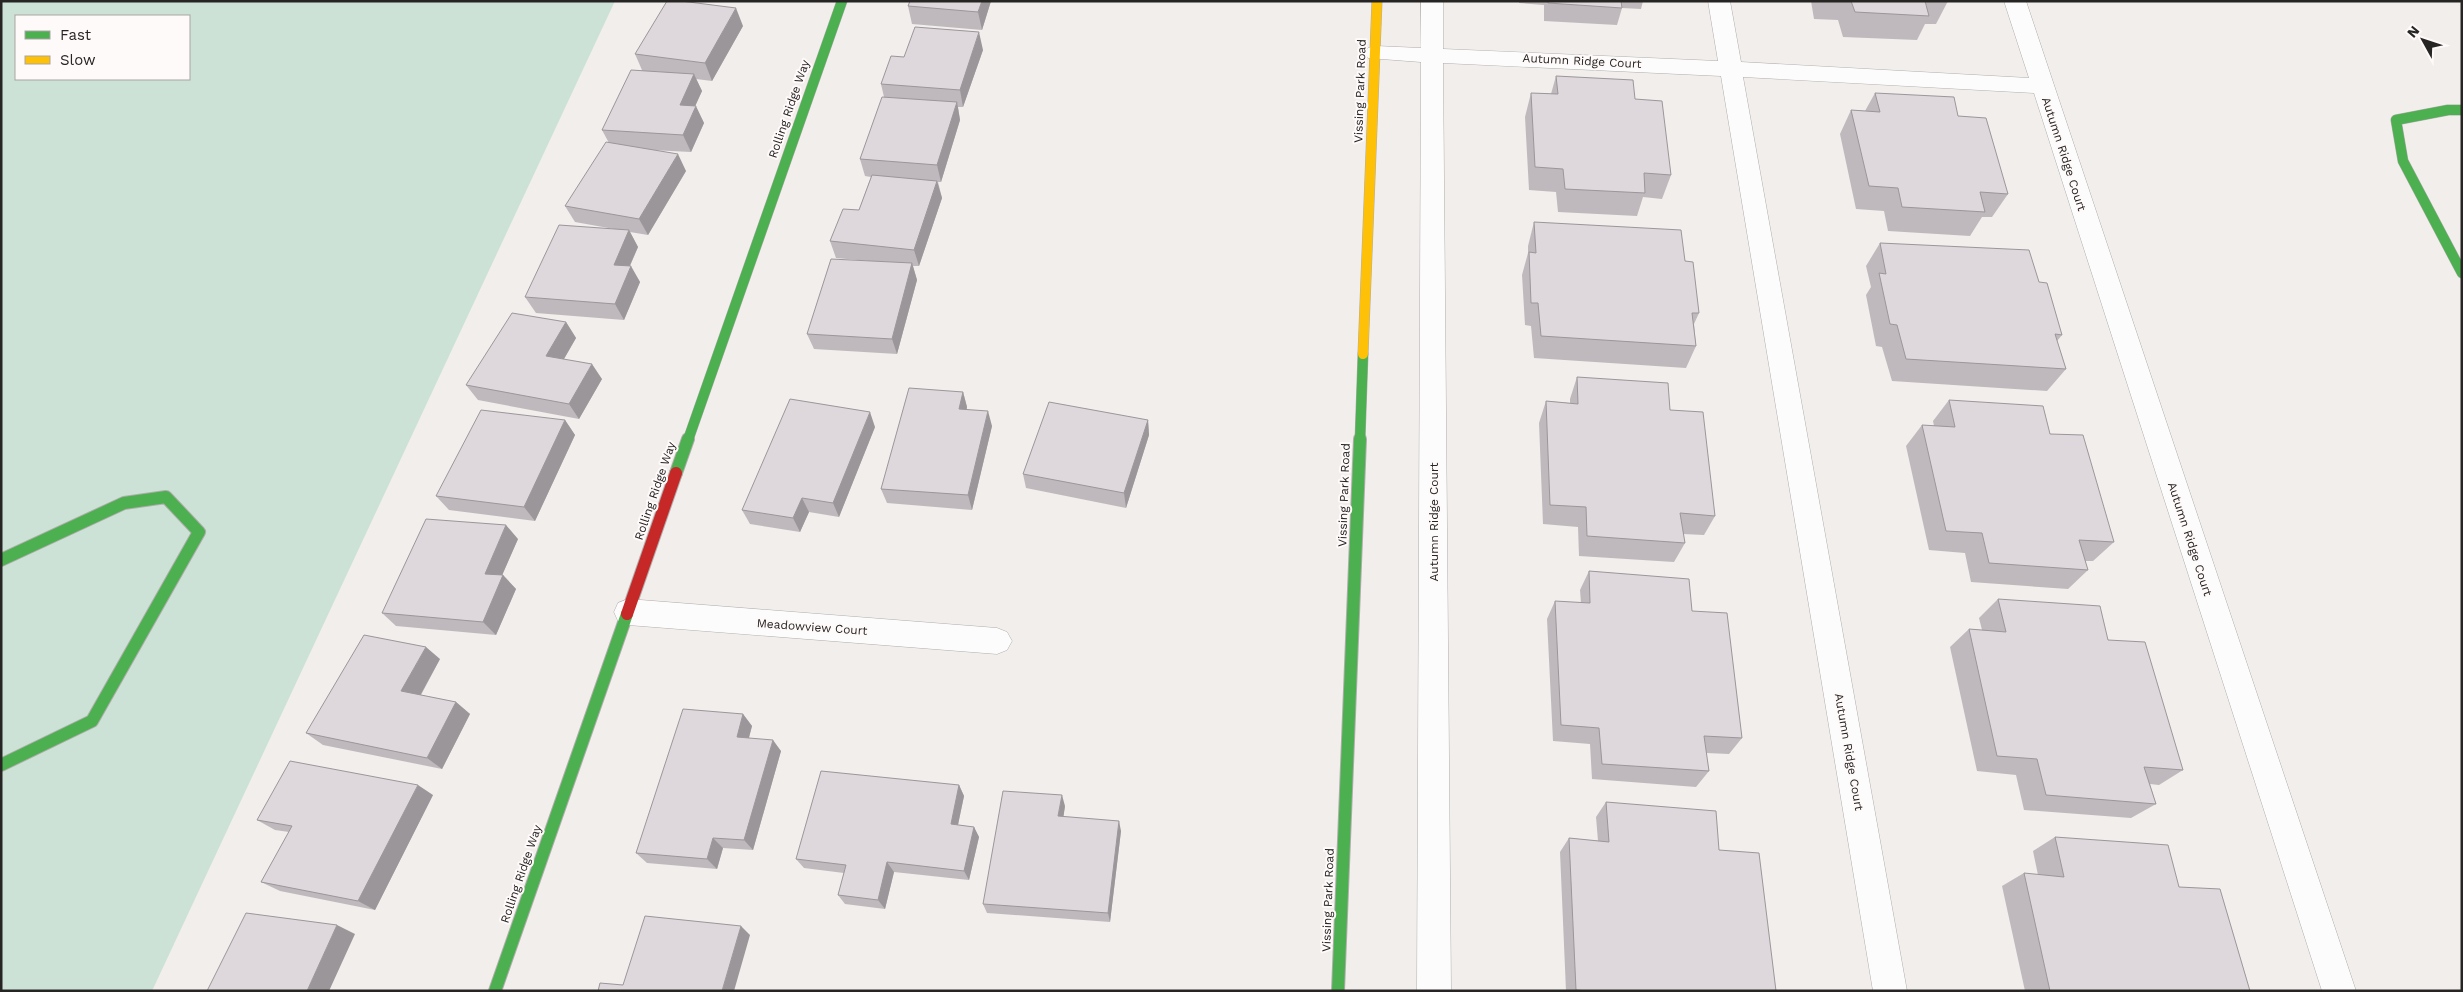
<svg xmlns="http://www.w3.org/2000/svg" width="2463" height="992" viewBox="0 0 2463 992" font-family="'Work Sans',sans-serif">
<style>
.green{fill:#cce2d6;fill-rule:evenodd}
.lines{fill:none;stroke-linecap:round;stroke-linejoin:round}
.lane-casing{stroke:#b0adac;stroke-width:1}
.street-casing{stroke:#b0adac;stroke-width:1}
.fast-far1-casing{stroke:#b0adac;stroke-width:11}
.fast-casing{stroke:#b0adac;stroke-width:14}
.slow-casing{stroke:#b0adac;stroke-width:11}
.jam-casing{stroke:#b0adac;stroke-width:14}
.lane{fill:#fdfcfc;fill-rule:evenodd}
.street{fill:#fdfcfc;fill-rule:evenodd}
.fast-far1{stroke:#4caf50;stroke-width:10}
.fast{stroke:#4caf50;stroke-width:12}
.slow{stroke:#ffc107;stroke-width:10}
.jam{stroke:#c62828;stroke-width:12}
.wall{fill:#bfb9bd}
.shaded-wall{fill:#9b969a}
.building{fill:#ded7dc;stroke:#9b969a}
.labels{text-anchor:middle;stroke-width:4;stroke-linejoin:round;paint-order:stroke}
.street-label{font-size:12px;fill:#272524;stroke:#fefaf9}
</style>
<rect width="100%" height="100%" fill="#f1eeec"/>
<path class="green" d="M 1,1 L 615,1 L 152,991 L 1,991 ZM 16,16 L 189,16 L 189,79 L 16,79 Z"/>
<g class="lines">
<g class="lane-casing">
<path id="lane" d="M 1421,1 L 1443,1 L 1443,49 L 1718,61 L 1708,1 L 1730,1 L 1741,62 L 2029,78 L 2004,1 L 2026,1 L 2356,991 L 2322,991 L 2034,93 L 1743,77 L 1907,991 L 1873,991 L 1721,76 L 1443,63 L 1451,991 L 1417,991 L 1421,62 L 1368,58 L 1365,53 L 1368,48 L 1376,46 L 1421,48 Z"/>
</g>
<g class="street-casing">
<path id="street" d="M 628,599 L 997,628 L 1007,632 L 1012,641 L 1007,650 L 997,654 L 628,625 L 618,621 L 614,612 L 618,603 Z"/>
</g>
<g class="fast-far1-casing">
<path id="fast-far1" d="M 2462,110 L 2448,110 L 2396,120 L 2403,161 L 2462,273
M 688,440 L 842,1
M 1360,440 L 1363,354"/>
</g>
<g class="fast-casing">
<path id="fast" d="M 676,473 L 688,439
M 1,560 L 124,503 L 166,497 L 199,532 L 92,721 L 1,765
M 495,991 L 627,614
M 1338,991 L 1360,439"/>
</g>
<g class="slow-casing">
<path id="slow" d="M 1363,354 L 1377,1"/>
</g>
<g class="jam-casing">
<path id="jam" d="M 627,614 L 676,473"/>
</g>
<use href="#lane" class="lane"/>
<use href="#street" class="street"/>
<use href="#fast-far1" class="fast-far1"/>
<use href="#fast" class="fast"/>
<use href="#slow" class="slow"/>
<use href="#jam" class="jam"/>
</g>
<path class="wall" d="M 910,1 L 991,1 L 982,30 L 912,24 L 908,6 Z
M 1519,1 L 1643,1 L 1641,9 L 1622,8 L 1617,25 L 1544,21 L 1544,5 L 1519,3 Z
M 1811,1 L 1948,1 L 1936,24 L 1925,24 L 1917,40 L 1843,37 L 1838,20 L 1814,19 Z
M 743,26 L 712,81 L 696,79 L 702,91 L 695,106 L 704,123 L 691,152 L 651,150 L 686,171 L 648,235 L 630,232 L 638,247 L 630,266 L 640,282 L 624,320 L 536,313 L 525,297 L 614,229 L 575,222 L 565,206 L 609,143 L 602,130 L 642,70 L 635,54 Z
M 983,50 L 963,107 L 958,107 L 960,120 L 941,182 L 938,182 L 942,198 L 919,266 L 913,266 L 917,280 L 897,354 L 814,349 L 807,334 L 869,261 L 836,258 L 830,241 L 859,210 L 871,177 L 865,176 L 860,159 L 884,97 L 881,84 L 904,57 Z
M 1556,76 L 1635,99 L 1671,175 L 1662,199 L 1643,197 L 1637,216 L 1558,212 L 1556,192 L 1529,190 L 1525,117 L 1531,93 L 1551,94 Z
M 1875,93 L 1958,116 L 2008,194 L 1992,217 L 1982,217 L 1970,236 L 1888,231 L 1884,211 L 1856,209 L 1840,134 L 1851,110 L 1865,111 Z
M 1534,222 L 1685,261 L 1699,313 L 1694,324 L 1696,346 L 1686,368 L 1534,358 L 1531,326 L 1525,325 L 1522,275 L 1528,253 L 1528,246 Z
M 1880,243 L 2039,282 L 2062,335 L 2057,341 L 2066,369 L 2047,391 L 1892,381 L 1882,347 L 1876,346 L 1866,295 L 1871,287 L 1866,266 Z
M 566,322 L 576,338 L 564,359 L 602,379 L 579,419 L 478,400 L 466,385 Z
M 1577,377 L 1670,410 L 1715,516 L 1704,535 L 1683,534 L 1685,543 L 1674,562 L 1579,556 L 1578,527 L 1543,524 L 1539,423 L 1546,401 L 1570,403 L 1570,399 Z
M 963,392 L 967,407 L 967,409 L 992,426 L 972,510 L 887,503 L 881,489 Z
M 1949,400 L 2050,434 L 2114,542 L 2093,561 L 2085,561 L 2088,570 L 2068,589 L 1971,582 L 1965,553 L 1929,550 L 1906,446 L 1922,425 L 1934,426 L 1933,421 Z
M 565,420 L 575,435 L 535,521 L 449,510 L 436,496 Z
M 1148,420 L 1149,435 L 1126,508 L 1026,488 L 1023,474 Z
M 875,427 L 839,517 L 809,512 L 800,532 L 750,524 L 742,510 Z
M 518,539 L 502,575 L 503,575 L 516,589 L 496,635 L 396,626 L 382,613 Z
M 1589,571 L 1692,611 L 1742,738 L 1729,754 L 1706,753 L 1709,771 L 1696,787 L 1592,779 L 1590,744 L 1553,741 L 1547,619 L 1555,601 L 1581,603 L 1580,590 Z
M 1998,599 L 2108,640 L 2183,770 L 2159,785 L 2150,784 L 2156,804 L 2131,818 L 2024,810 L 2016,775 L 1977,771 L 1950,647 L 1969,629 L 1982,630 L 1979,618 Z
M 440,659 L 421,695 L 456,702 L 470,714 L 442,769 L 323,745 L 306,733 Z
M 743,714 L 752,726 L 749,738 L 781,751 L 753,850 L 723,848 L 717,869 L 647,863 L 636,853 Z
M 959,785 L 964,796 L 958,825 L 974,827 L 979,837 L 969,880 L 894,872 L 885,909 L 845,904 L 838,895 L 844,873 L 804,868 L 796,859 Z
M 433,795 L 375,910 L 280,891 L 261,882 L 289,832 L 275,830 L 257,820 Z
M 1606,802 L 1719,850 L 1776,991 L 1566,991 L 1560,852 L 1569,838 L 1598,841 L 1596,817 Z
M 1065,806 L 1063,817 L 1121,831 L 1110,922 L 987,913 L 983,904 Z
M 2055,837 L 2179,887 L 2250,991 L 2025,991 L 2002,886 L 2024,873 L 2038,875 L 2033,851 Z"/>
<path class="shaded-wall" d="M 982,1 L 991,1 L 982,30 L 978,12 Z
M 736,8 L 743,26 L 712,81 L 705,63 Z
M 979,32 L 983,50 L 963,107 L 960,90 Z
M 694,74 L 702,91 L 688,122 L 680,105 Z
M 957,102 L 960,120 L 941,182 L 937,165 Z
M 696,106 L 704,123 L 691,152 L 683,135 Z
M 678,154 L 686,171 L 648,235 L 639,219 Z
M 937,181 L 942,198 L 919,266 L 914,250 Z
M 629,230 L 638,247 L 623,281 L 614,265 Z
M 912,263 L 917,280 L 897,354 L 892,339 Z
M 631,266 L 640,282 L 624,320 L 615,304 Z
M 566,322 L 576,338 L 557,371 L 546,356 Z
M 592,364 L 602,379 L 579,419 L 569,404 Z
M 963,392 L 967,407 L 963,424 L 959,409 Z
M 988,411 L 992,426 L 972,510 L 968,495 Z
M 870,412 L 875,427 L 839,517 L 833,503 Z
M 565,420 L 575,435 L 535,521 L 524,507 Z
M 1148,420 L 1149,435 L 1126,508 L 1124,493 Z
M 802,498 L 809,512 L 800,532 L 793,518 Z
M 506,525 L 518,539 L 497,587 L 485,574 Z
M 503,575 L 516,589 L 496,635 L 483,622 Z
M 426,647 L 440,659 L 416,703 L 401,691 Z
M 456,702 L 470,714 L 442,769 L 427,758 Z
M 743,714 L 752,726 L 746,748 L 737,737 Z
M 773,740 L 781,751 L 753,850 L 744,840 Z
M 418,785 L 433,795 L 375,910 L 358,901 Z
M 959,785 L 964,796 L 956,834 L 951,824 Z
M 1062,795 L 1065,806 L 1062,827 L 1058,816 Z
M 1119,821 L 1121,831 L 1110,922 L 1108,913 Z
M 974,827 L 979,837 L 969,880 L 964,871 Z
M 713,838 L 723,848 L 717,869 L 707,859 Z
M 887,862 L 894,872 L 885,909 L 878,900 Z
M 337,925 L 355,934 L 329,991 L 307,991 Z
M 741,926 L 750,935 L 734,991 L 722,991 Z"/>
<path class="building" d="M 667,1 L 681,1 L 736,8 L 705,63 L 635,54 Z
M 910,1 L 982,1 L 978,12 L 908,6 Z
M 1548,1 L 1621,1 L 1622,8 L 1548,3 Z
M 1851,1 L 1925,1 L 1929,16 L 1855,12 Z
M 915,27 L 979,32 L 960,90 L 881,84 L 891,56 L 904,57 Z
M 631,70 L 694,74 L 680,105 L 696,106 L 683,135 L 602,130 Z
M 1556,76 L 1633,80 L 1635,99 L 1662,101 L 1671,175 L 1644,173 L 1645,193 L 1565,189 L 1563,169 L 1535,167 L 1531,93 L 1558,94 Z
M 1875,93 L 1954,97 L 1958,116 L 1986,118 L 2008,194 L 1980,192 L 1985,212 L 1902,207 L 1898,188 L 1869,186 L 1851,110 L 1880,112 Z
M 882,97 L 957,102 L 937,165 L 860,159 Z
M 606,142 L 678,154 L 639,219 L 565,206 Z
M 872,175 L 937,181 L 914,250 L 830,241 L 843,209 L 859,210 Z
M 1534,222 L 1681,230 L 1685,261 L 1693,262 L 1699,313 L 1692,313 L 1696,346 L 1541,336 L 1538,303 L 1531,303 L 1529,252 L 1536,253 Z
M 559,225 L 629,230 L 614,265 L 631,266 L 615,304 L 525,297 Z
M 1880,243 L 2029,250 L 2039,282 L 2047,283 L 2062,335 L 2055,334 L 2066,369 L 1906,359 L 1897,325 L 1890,324 L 1879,273 L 1886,274 Z
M 831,259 L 912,263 L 892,339 L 807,334 Z
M 512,313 L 566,322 L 546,356 L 592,364 L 569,404 L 466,385 Z
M 1577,377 L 1668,383 L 1670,410 L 1703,412 L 1715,516 L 1680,513 L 1685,543 L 1587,536 L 1586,507 L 1550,505 L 1546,401 L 1578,404 Z
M 909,388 L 963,392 L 959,409 L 988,411 L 968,495 L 881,489 Z
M 790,399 L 870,412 L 833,503 L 802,498 L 793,518 L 742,510 Z
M 1949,400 L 2043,406 L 2050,434 L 2083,435 L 2114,542 L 2079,540 L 2088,570 L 1989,563 L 1982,533 L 1946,531 L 1922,425 L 1955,427 Z
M 1049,402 L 1148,420 L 1124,493 L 1023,474 Z
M 481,410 L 565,420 L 524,507 L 436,496 Z
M 426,519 L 506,525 L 485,574 L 503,575 L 483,622 L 382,613 Z
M 1589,571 L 1689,579 L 1692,611 L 1727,613 L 1742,738 L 1704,736 L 1709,771 L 1602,764 L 1599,728 L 1561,725 L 1555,601 L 1590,603 Z
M 1998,599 L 2100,606 L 2108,640 L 2145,642 L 2183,770 L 2144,767 L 2156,804 L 2046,795 L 2037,759 L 1997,756 L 1969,629 L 2006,632 Z
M 364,635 L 426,647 L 401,691 L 456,702 L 427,758 L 306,733 Z
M 683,709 L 743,714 L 737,737 L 773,740 L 744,840 L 713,838 L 707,859 L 636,853 Z
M 290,761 L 418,785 L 358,901 L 261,882 L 292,826 L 257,820 Z
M 821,771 L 959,785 L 951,824 L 974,827 L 964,871 L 887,862 L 878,900 L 838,895 L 846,865 L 796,859 Z
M 1003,791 L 1062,795 L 1058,816 L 1119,821 L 1108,913 L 983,904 Z
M 1606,802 L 1716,811 L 1719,850 L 1759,853 L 1776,991 L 1588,991 L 1576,990 L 1569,838 L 1609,842 Z
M 2055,837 L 2168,845 L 2179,887 L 2220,889 L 2250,991 L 2050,991 L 2024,873 L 2064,877 Z
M 246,913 L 337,925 L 307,991 L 309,991 L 207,991 Z
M 645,916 L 741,926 L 722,991 L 598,991 L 600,983 L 623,985 Z"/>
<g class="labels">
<g class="street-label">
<text transform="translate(1582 61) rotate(3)" y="4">Autumn Ridge Court</text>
<text transform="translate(1360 91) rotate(-88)" y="4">Vissing Park Road</text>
<text transform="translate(789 109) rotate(-71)" y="4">Rolling Ridge Way</text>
<text transform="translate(2064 154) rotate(72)" y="4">Autumn Ridge Court</text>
<text transform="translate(655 491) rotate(-71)" y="4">Rolling Ridge Way</text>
<text transform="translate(1344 495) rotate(-88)" y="4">Vissing Park Road</text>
<text transform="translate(1434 522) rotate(-90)" y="4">Autumn Ridge Court</text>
<text transform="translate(2190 539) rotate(72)" y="4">Autumn Ridge Court</text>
<text transform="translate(812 627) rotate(4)" y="4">Meadowview Court</text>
<text transform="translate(1849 752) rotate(80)" y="4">Autumn Ridge Court</text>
<text transform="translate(521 874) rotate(-71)" y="4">Rolling Ridge Way</text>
<text transform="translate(1328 900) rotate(-88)" y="4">Vissing Park Road</text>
</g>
</g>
<rect width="2463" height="992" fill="none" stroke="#272524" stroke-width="5"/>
<rect x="15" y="15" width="175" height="65" fill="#fefaf9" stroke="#a8a5a4"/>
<rect x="25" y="31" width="25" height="8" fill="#4caf50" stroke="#a8a5a4"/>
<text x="60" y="40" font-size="15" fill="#272524">Fast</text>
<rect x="25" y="56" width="25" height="8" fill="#ffc107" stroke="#a8a5a4"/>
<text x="60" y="65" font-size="15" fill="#272524">Slow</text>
<g transform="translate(2423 40) rotate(310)" stroke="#fefaf9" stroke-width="4" paint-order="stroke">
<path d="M0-4L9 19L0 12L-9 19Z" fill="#272524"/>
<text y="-8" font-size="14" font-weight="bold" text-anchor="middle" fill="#272524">N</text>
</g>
</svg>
